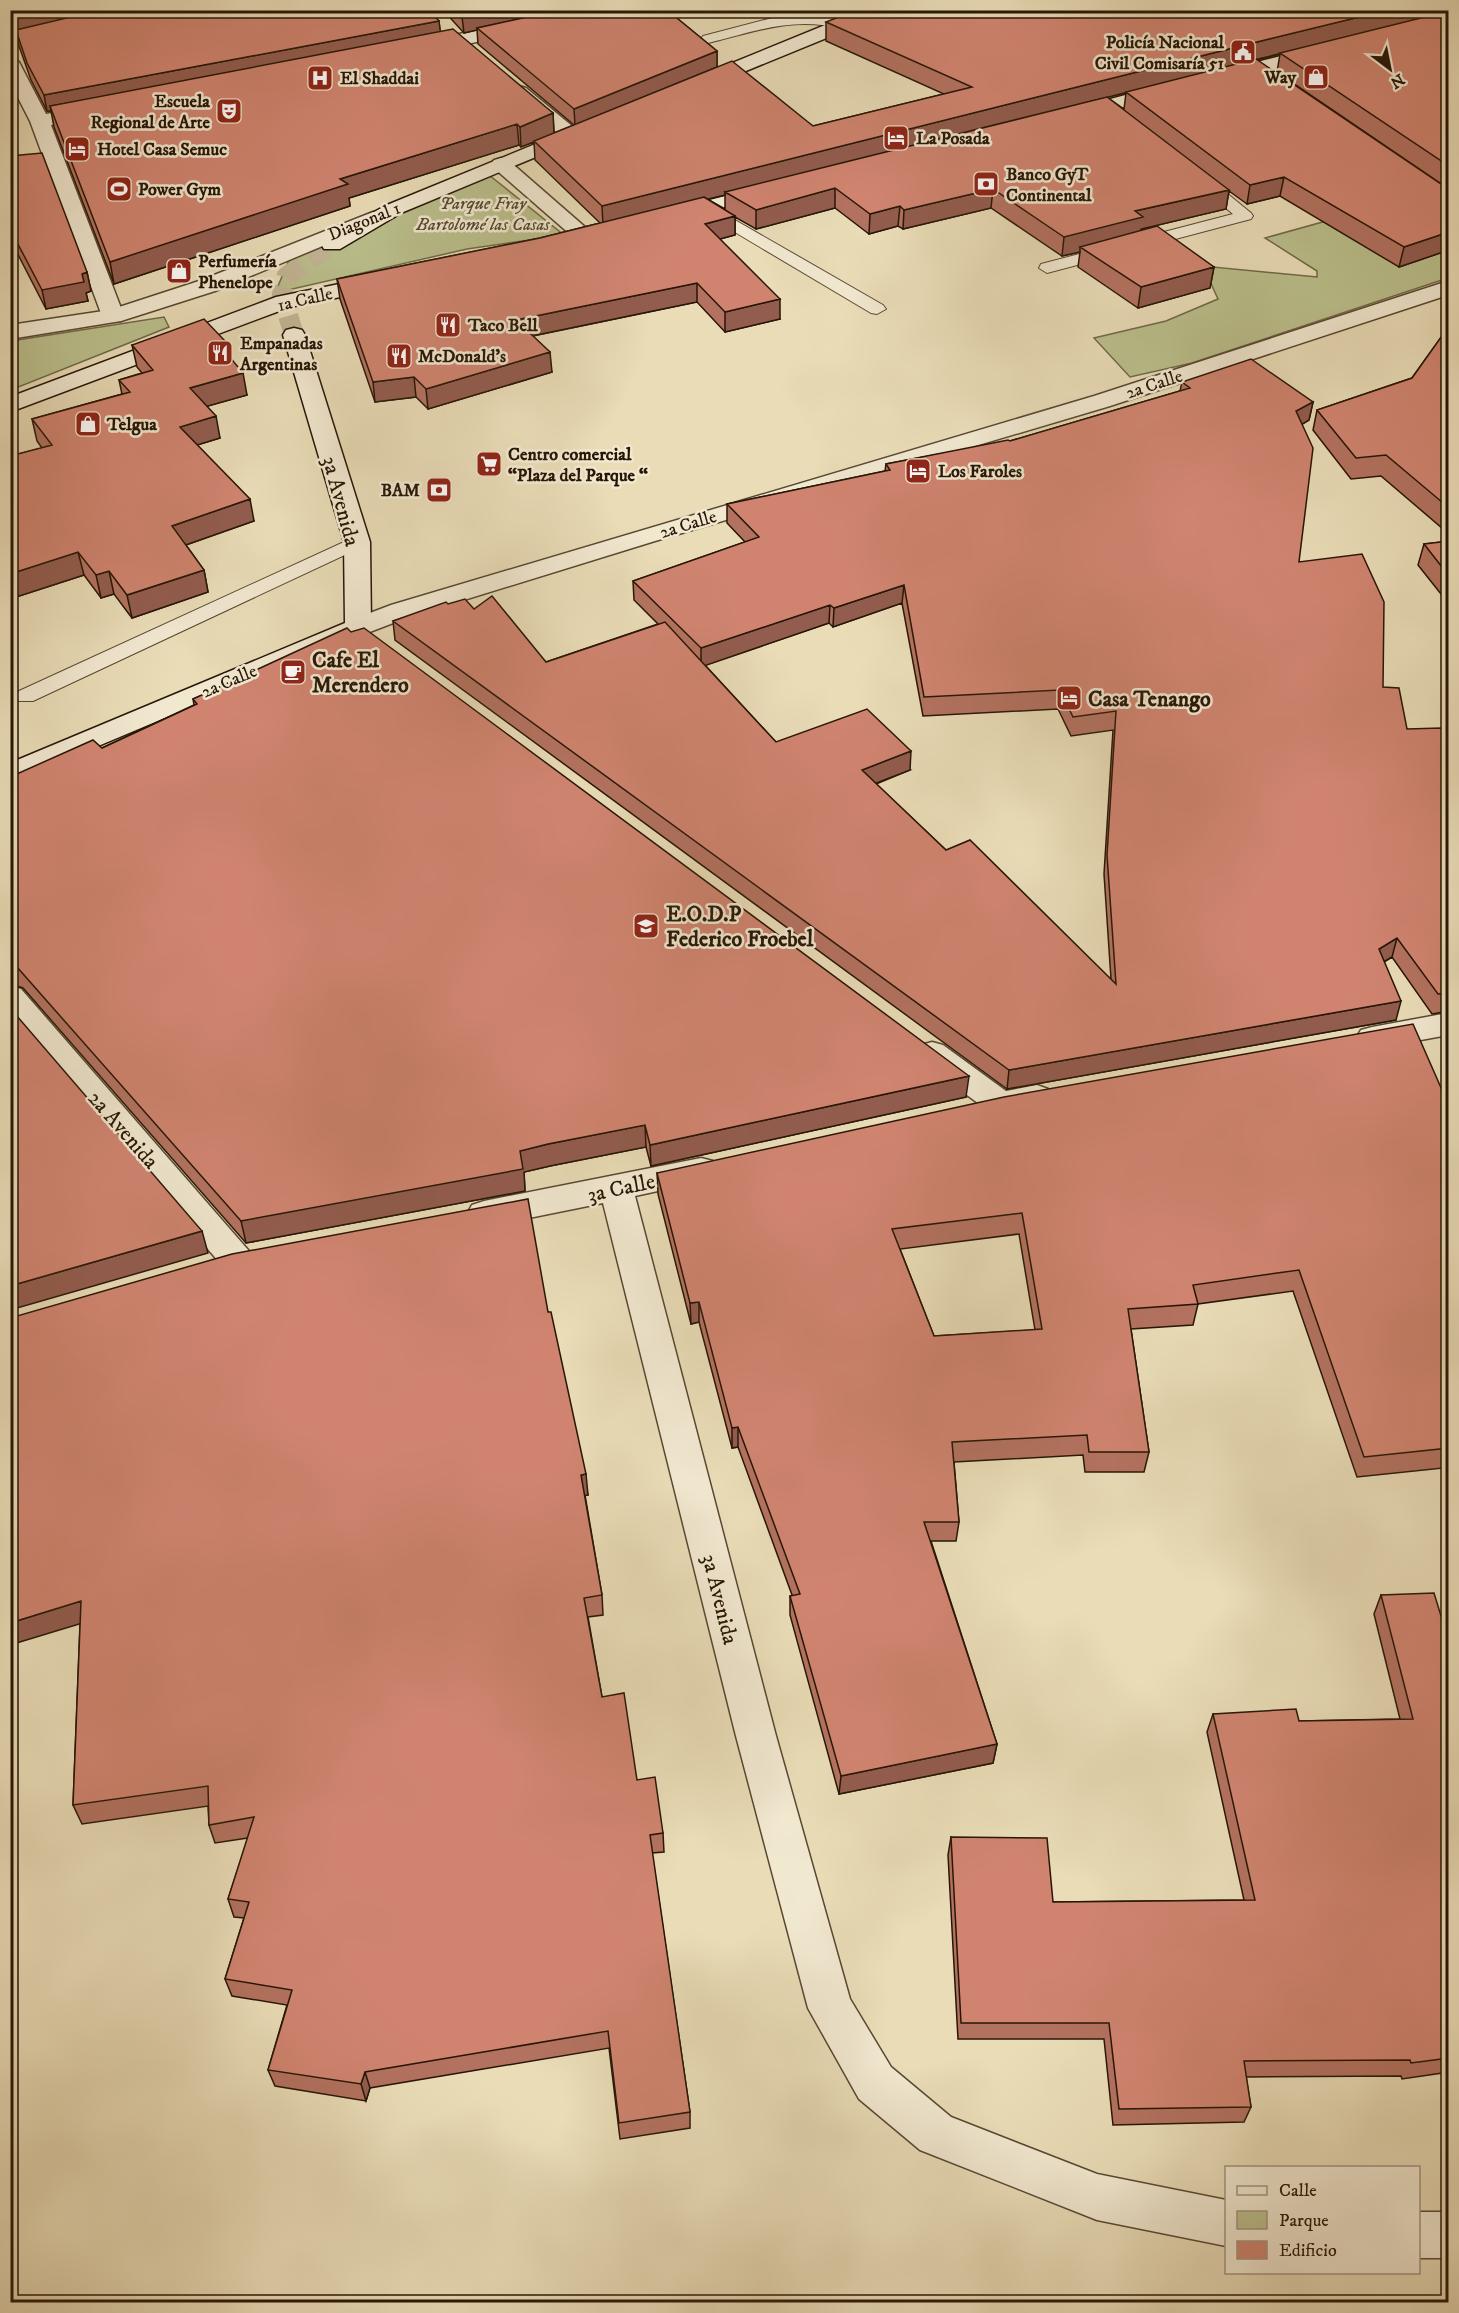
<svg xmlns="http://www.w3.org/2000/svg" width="1459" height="2313" viewBox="0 0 1459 2313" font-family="'IM FELL DW Pica',serif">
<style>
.green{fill:#babf8c;stroke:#706a49;stroke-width:1.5}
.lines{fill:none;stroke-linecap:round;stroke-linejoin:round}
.secondary-tunnel{stroke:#c2b494;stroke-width:20;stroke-dasharray:20 10;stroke-linecap:butt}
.service-casing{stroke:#584832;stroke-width:2}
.minor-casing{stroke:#584832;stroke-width:3}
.tertiary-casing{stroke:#584832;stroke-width:3}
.secondary-casing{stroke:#271606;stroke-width:3}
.service{fill:#f1e8d0;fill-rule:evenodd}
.minor{fill:#f1e8d0;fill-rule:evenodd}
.tertiary{fill:#f1e8d0;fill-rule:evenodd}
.secondary{fill:#f1e8d0;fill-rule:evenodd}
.wall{fill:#b37260;stroke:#271606;stroke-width:1.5;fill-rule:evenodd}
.shaded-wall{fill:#925c4e;stroke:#271606;stroke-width:1.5}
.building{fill:#d08470;stroke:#271606;stroke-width:1.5;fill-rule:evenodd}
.labels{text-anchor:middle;stroke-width:5;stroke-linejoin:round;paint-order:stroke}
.far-poi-label{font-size:18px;font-weight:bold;fill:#271606;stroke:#f1e8d0;text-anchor:start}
.far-park-label{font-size:18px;font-style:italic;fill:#53492e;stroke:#f1e8d0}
.far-street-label{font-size:18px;fill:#271606;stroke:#f1e8d0}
.street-label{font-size:22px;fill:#271606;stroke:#f1e8d0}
.poi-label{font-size:22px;font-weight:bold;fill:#271606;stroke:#f1e8d0;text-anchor:start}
</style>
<rect width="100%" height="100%" fill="#e9dcb7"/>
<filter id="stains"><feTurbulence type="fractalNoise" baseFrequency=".00333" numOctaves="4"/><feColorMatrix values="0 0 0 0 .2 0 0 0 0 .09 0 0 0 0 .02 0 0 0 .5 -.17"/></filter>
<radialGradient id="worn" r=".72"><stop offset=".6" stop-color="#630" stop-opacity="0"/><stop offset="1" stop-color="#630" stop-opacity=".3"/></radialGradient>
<path class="green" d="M 489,175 L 564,235 L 467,249 L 275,293 L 289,260 Z
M 1405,199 L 1448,217 L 1448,278 L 1192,363 L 1130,377 L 1094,338 L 1166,321 L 1218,299 L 1203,266 L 1317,277 L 1317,271 L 1265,238 Z
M 164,317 L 169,327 L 11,390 L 11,341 Z"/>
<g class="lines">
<path class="secondary-tunnel" d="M 294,335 L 282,295 L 286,277 L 332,244"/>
<g class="service-casing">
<path id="service" d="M 810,14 L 832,17 L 851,25 L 844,29 C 792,16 758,31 708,43 L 701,39 L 703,36 L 776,17 Z
M 1201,175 L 1207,177 L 1251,213 L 1253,216 L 1251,219 L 1047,273 L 1039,268 L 1041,264 L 1233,214 L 1195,183 L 1193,180 L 1195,177 Z
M 707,204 L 883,305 L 886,309 L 877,314 L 871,313 L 701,212 L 699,209 L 701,206 Z
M 357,536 L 367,542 L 364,546 L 33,701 L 19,701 L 16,696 L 19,691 Z"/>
</g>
<g class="minor-casing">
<path id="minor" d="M 573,10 L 610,10 L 601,15 L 421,54 L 412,48 L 421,42 Z
M 10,56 L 19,62 L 46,114 L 96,105 L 106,111 L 103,115 L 51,125 L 124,316 L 121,321 L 105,321 L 102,316 L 30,121 L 10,82 Z
M 519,86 L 526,88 L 578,131 L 581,135 L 578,139 L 564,139 L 512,96 L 509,92 L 512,88 Z
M 501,158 L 508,160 L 593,234 L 597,238 L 593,242 L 579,242 L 494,168 L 491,164 L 494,160 Z
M 10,986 L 21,989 L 249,1251 L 254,1260 L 249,1269 L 237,1273 L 225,1269 L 10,1018 Z
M 701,1158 L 713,1161 L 718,1170 L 713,1179 L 635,1196 L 776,1736 L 850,1999 L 891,2067 L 951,2117 L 1097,2174 L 1226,2200 L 1226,2246 L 1097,2220 L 920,2150 L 859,2099 L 808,2008 L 736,1736 L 603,1203 L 484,1227 L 472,1223 L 467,1214 L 472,1205 L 484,1201 Z
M 1418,2212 L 1448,2212 L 1448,2258 L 1418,2258 Z"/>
</g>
<g class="tertiary-casing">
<path id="tertiary" d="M 373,212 L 380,214 L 383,218 L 380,222 L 215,291 L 121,321 L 10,339 L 10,325 L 110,310 L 199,281 Z
M 1448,281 L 1448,295 L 1110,406 L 655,541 L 409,617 L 367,633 L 358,635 L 349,633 L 345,627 L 349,621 L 391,605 L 1094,396 Z
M 1448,1013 L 1448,1035 L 1372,1049 L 1361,1046 L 1356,1038 L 1361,1030 L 1372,1027 Z
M 932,1042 L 943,1045 L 1006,1091 L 1037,1085 L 1048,1089 L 1053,1097 L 1048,1105 C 1030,1111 1008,1118 990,1112 L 921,1061 L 916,1053 L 921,1045 Z"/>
</g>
<g class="secondary-casing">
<path id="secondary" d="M 862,10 L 888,10 L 885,14 L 707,87 L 700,89 L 690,83 L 693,79 Z
M 1321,46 L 1328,48 L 1330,52 L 1328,56 L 1223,82 L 1213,76 L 1216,72 Z
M 1167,84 L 1177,90 L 1174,94 L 1072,121 L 1062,115 L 1065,111 Z
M 577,127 L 584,129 L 587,133 L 584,137 L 401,213 L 340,249 L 324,249 L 321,244 L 324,239 L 387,205 Z
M 769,185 L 776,187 L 779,191 L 776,195 L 673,221 L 666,219 L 663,215 L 666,211 Z
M 383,275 L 391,277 L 394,282 L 391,287 L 290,307 L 10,412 L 10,397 L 276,297 Z
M 294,328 L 302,330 L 305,335 L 370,542 L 371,627 L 367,633 L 10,783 L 10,763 L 345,623 L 344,542 L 283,335 L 286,330 Z"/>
</g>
<use href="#service" class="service"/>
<use href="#minor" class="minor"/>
<use href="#tertiary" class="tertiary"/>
<use href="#secondary" class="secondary"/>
</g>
<path class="wall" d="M 10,10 L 439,21 L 440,32 L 553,113 L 554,133 L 574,125 L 478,44 L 477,30 L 464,33 L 443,10 L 667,10 L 717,51 L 717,67 L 813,126 L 944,94 L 826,41 L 826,22 L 1449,10 L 1449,250 L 1399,267 L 1280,196 L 1247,204 L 1229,191 L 1226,209 L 1141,229 L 1141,230 L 1214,267 L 1210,288 L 1138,308 L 1078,267 L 1080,252 L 1062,256 L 991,208 L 903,229 L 898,226 L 869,234 L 835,208 L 756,229 L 735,217 L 735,235 L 720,239 L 780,319 L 725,332 L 697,302 L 533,336 L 552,372 L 428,409 L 416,397 L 375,402 L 340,299 L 337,279 L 540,238 L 600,223 L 535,160 L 534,142 L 521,147 L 519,145 L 349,198 L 350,206 L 114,284 L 54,127 L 51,111 L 47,111 L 31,80 L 19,46 L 16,31 L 14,32 L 10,21 ZM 1280,54 L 1277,72 L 1446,187 L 1256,60 ZM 1126,93 L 1124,109 L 1107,97 L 1120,94 ZM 725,195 L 725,209 L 707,199 Z
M 759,10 L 855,10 L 838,17 L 810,12 L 771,16 Z
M 10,156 L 87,272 L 91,291 L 86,293 L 88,301 L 46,309 L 10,239 Z
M 1449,326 L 1449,534 L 1381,476 L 1351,479 L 1313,430 L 1317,410 L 1412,378 Z
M 132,345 L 228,355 L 247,395 L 207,406 L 220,438 L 197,445 L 254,521 L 186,545 L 204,570 L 208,592 L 132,618 L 114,594 L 101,598 L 84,575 L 10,599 L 10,456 L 42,448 L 37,441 L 32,419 L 122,394 L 119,380 L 142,373 L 137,367 Z
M 1182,382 L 1313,402 L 1309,420 L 1302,424 L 1299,562 L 1383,687 L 1407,729 L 1449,743 L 1449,1011 L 1432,1014 L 1392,957 L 1384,962 L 1396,1020 L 1007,1089 L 395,640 L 393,621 L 448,604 L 474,609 L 546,662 L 658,624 L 634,600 L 633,581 L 745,542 L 727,523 L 727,504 L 885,471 L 886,464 L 1010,441 L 1180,391 ZM 902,603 L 923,716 L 1058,709 L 1071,736 L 1113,730 L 1104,874 L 1111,979 L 946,850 L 876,784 L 910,770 L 776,742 L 705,665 L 829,623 L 833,627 Z
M 1449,541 L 1449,604 L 1418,565 L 1424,544 Z
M 351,632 L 966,1097 L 651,1166 L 646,1147 L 550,1166 L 524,1172 L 525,1191 L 246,1243 L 23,988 L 11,984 L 10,777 L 102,748 L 194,705 L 193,699 Z
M 1449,1106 L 1449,1475 L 1443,1468 L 1357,1477 L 1293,1291 L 1198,1304 L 1193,1325 L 1131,1329 L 1149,1452 L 1144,1472 L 1085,1472 L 1083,1455 L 954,1462 L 959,1522 L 956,1541 L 931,1541 L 997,1744 L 993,1763 L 839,1794 L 790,1615 L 790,1596 L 792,1595 L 738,1447 L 732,1448 L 699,1322 L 691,1324 L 658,1194 L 657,1173 ZM 1019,1234 L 1035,1330 L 934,1336 L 900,1249 Z
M 548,1312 L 588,1495 L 585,1495 L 602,1595 L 603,1615 L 588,1617 L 602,1697 L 637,1780 L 663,1833 L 664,1852 L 652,1853 L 690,2112 L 690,2128 L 620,2139 L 609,2048 L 370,2088 L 366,2101 L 275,2086 L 268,2070 L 287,2005 L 232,1996 L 225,1979 L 244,1918 L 234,1917 L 228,1899 L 248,1838 L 215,1843 L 209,1825 L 208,1806 L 82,1824 L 73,1805 L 80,1624 Z
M 1381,1595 L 1441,1616 L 1449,1616 L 1449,2072 L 1402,2079 L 1401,2076 L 1246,2077 L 1251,2107 L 1244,2122 L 1113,2125 L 1104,2039 L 958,2039 L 948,1855 L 951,1837 L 1053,1902 L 1244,1900 L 1207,1732 L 1213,1714 L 1299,1721 L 1400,1719 L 1374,1614 Z"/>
<path class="shaded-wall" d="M 33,10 L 103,10 L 14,32 L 11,16 Z
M 490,10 L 561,10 L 477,28 L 477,30 L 464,33 L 462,17 Z
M 771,10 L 810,10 L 810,12 L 771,16 Z
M 839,10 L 855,10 L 838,17 Z
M 1388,10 L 1449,10 L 1449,13 L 1254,60 L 728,194 L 725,192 L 725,195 L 603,225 L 602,206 L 1257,42 Z
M 439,21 L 441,37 L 50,106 L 51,111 L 47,111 L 44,95 Z
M 717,51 L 717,67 L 575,125 L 574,109 Z
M 553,113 L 554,134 L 521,147 L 520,127 Z
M 517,124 L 519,145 L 349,198 L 350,206 L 114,284 L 110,262 L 340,179 Z
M 1284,177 L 1280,196 L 1247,204 L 1250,185 Z
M 835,188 L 835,208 L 756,229 L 756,210 Z
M 993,189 L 991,208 L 903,229 L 904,210 Z
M 1229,190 L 1226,209 L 1141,229 L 1140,236 L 1080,247 L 1080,252 L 1062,256 L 1064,237 L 1135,211 Z
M 900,206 L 898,226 L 869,234 L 870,214 Z
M 735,216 L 735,235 L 705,243 L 705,224 Z
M 1449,232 L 1449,250 L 1399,267 L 1404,247 Z
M 1214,267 L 1210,288 L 1138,308 L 1141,287 Z
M 87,272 L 91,291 L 86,293 L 88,301 L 46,309 L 42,290 Z
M 697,283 L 697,302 L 517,339 L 516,320 Z
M 780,299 L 780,319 L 725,332 L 725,312 Z
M 226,342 L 229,363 L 219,344 Z
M 550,352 L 552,372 L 428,409 L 426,389 Z
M 243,373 L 247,395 L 194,410 L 190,388 Z
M 414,377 L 416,397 L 375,402 L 373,382 Z
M 1313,402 L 1309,420 L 1293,430 L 1296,411 Z
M 216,416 L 220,438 L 184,449 L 180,427 Z
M 250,499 L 254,521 L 177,548 L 172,526 Z
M 78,552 L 84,575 L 10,599 L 10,574 Z
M 204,570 L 208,592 L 132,618 L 127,595 Z
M 109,571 L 114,594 L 101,598 L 96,575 Z
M 904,585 L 902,603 L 833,627 L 834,608 Z
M 830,605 L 829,623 L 701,667 L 701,648 Z
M 911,751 L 910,770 L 861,789 L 862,770 Z
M 1397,938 L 1392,957 L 1373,968 L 1379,949 Z
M 1401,1001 L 1396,1020 L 1007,1089 L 1009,1070 Z
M 969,1076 L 966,1097 L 651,1166 L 650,1145 Z
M 645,1125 L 646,1147 L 550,1166 L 524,1172 L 525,1191 L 246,1243 L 241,1221 L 548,1144 Z
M 202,1231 L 208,1253 L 10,1310 L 10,1286 Z
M 699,1302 L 699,1322 L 691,1324 L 690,1303 Z
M 738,1427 L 738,1447 L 732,1448 L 732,1428 Z
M 586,1474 L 588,1495 L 583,1496 L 581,1475 Z
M 81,1601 L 89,1621 L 10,1645 L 10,1623 Z
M 997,1744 L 993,1763 L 839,1794 L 841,1776 Z
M 365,2072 L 370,2088 L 366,2101 L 361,2084 Z"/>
<path class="building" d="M 10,10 L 33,10 L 11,16 Z
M 100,10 L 430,10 L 439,21 L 44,95 L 27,63 L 16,30 Z
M 456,10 L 490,10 L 462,17 Z
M 559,10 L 667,10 L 717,51 L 574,109 L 477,28 Z
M 856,10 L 1388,10 L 1257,42 L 602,206 L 534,141 L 732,61 L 813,126 L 972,87 L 826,22 Z
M 1449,11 L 1449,166 L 1280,53 Z
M 453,29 L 553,113 L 520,127 L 517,124 L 340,179 L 348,184 L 110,262 L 50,106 Z
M 1256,59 L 1444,186 L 1449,187 L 1449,232 L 1404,247 L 1284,177 L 1250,185 L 1126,92 Z
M 1107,97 L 1229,190 L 1135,211 L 1143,217 L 1064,237 L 993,189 L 904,210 L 900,206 L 870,214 L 835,188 L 756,210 L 725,192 Z
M 42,153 L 87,272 L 82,274 L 84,282 L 42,290 L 10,229 L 10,156 Z
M 704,197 L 735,216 L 705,224 L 780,299 L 725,312 L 697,283 L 516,320 L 550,352 L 426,389 L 414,377 L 373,382 L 337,279 L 540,238 Z
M 1157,226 L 1214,267 L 1141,287 L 1080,247 Z
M 204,319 L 226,342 L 219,344 L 243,373 L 190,388 L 216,416 L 180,427 L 250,499 L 172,526 L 204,570 L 127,595 L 109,571 L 96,575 L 78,552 L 10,574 L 10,502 L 16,501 L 10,492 L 10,456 L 52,445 L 32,419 L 130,392 L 119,380 L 153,370 L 132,345 Z
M 1449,326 L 1449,508 L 1386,455 L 1356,458 L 1317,410 L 1412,378 Z
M 1251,359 L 1313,402 L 1296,411 L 1313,448 L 1299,562 L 1362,554 L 1384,602 L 1383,687 L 1399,688 L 1407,729 L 1441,728 L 1449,743 L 1449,993 L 1438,994 L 1397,938 L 1379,949 L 1401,1001 L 1009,1070 L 393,621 L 446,602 L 448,604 L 465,599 L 474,609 L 492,596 L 546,662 L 665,622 L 776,742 L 867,709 L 911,751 L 862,770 L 946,850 L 970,840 L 1116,984 L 1107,855 L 1116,711 L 1073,717 L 1060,690 L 924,697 L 904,585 L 834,608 L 830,605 L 701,648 L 633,581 L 759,537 L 727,504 L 890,470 L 886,464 L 1008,440 L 1010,441 L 1190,388 L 1182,382 Z
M 1449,541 L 1449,576 L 1424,544 Z
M 347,628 L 351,632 L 364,628 L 969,1076 L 650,1145 L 645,1125 L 548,1144 L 520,1151 L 523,1169 L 241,1221 L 16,966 L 10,964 L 10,777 L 93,740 L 102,748 L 197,704 L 193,699 Z
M 10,1008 L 202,1231 L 10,1286 Z
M 1413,1024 L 1449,1106 L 1449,1448 L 1364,1457 L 1299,1270 L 1193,1285 L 1198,1304 L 1128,1309 L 1149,1452 L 1089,1452 L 1087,1435 L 952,1442 L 959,1522 L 924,1522 L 997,1744 L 841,1776 L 790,1596 L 800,1594 L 738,1427 L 732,1428 L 699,1302 L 690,1303 L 657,1173 L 1004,1097 ZM 1022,1213 L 1042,1329 L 934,1336 L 892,1229 Z
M 528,1199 L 548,1312 L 551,1312 L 586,1474 L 581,1475 L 602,1595 L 584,1598 L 602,1697 L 624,1693 L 637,1780 L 655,1777 L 663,1833 L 650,1835 L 690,2112 L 619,2123 L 608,2031 L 365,2072 L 361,2084 L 268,2070 L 292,1990 L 225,1979 L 249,1902 L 228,1899 L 254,1817 L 209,1825 L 208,1786 L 73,1805 L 81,1601 L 10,1623 L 10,1318 L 232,1254 Z
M 1434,1593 L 1441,1616 L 1449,1616 L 1449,2058 L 1411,2063 L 1410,2060 L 1244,2061 L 1251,2107 L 1119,2109 L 1109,2023 L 961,2023 L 951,1837 L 1047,1838 L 1053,1902 L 1255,1900 L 1213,1714 L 1296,1709 L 1299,1721 L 1413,1719 L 1381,1595 Z"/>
<defs>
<g id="civic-square" transform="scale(1.35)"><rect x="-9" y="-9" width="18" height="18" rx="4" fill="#8f2418" stroke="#f1e8d0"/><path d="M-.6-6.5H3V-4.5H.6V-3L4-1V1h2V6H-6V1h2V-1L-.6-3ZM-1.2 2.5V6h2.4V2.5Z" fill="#fff"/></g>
<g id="shop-square" transform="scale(1.35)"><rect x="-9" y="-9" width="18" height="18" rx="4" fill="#8f2418" stroke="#f1e8d0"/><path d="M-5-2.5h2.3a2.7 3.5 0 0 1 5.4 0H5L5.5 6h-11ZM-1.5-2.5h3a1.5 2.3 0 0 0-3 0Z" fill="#fff"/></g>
<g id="hospital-square" transform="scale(1.35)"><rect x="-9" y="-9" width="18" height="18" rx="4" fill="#8f2418" stroke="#f1e8d0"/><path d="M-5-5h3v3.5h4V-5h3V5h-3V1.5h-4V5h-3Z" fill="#fff"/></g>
<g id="theatre-square" transform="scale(1.35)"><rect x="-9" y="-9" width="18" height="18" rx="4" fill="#8f2418" stroke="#f1e8d0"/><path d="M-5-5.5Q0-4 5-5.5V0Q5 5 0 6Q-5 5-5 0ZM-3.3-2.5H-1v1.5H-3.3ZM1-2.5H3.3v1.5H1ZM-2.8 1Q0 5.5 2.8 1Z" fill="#fff"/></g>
<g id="hotel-square" transform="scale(1.35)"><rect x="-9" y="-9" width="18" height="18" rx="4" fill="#8f2418" stroke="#f1e8d0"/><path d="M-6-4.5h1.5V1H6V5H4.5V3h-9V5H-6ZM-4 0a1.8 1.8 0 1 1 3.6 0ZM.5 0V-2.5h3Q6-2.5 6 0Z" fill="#fff"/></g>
<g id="bank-square" transform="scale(1.35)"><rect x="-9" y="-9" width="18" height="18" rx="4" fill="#8f2418" stroke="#f1e8d0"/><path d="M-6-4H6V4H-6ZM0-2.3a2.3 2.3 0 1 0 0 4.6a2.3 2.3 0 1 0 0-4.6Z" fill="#fff"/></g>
<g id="stadium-square" transform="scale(1.35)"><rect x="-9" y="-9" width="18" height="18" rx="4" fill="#8f2418" stroke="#f1e8d0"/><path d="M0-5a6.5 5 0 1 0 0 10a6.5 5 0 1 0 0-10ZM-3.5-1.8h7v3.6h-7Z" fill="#fff"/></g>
<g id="restaurant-square" transform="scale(1.35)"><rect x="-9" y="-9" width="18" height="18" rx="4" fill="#8f2418" stroke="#f1e8d0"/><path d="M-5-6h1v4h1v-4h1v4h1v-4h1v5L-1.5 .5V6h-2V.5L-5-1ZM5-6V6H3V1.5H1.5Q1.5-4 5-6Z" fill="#fff"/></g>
<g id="supermarket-square" transform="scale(1.35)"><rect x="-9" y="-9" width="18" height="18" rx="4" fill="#8f2418" stroke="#f1e8d0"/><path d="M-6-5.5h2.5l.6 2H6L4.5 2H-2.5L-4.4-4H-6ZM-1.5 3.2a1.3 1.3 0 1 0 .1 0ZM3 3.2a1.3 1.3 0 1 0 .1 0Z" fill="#fff"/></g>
<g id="cafe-square" transform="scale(1.35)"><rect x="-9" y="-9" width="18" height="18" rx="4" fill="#8f2418" stroke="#f1e8d0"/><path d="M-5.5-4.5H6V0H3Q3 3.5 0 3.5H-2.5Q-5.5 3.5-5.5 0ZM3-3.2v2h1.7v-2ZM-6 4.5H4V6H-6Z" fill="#fff"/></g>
<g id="school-square" transform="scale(1.35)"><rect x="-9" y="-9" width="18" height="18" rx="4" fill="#8f2418" stroke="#f1e8d0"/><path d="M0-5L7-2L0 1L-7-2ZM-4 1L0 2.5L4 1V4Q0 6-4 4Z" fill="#fff"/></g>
</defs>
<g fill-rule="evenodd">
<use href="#civic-square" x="1243" y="52"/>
<use href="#shop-square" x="1316" y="77"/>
<use href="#hospital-square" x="320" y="78"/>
<use href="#theatre-square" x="229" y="111"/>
<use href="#hotel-square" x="896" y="138"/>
<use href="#hotel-square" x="77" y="149"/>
<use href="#bank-square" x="986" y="184"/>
<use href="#stadium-square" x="119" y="189"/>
<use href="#shop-square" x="179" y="271"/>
<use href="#restaurant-square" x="448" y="325"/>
<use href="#restaurant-square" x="220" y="353"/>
<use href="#restaurant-square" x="399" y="356"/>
<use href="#shop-square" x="88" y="424"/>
<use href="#supermarket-square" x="489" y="464"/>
<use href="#hotel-square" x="918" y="471"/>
<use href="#bank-square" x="439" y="490"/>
<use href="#cafe-square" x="293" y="672"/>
<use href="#hotel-square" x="1069" y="698"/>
<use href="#school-square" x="646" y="926"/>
</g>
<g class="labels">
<g class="far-poi-label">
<text x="1224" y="48" text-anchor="end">Policía Nacional<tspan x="1224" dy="21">Civil Comisaría 51</tspan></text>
<text x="1296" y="83" text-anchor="end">Way</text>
<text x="340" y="84">El Shaddai</text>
<text x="210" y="107" text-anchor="end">Escuela<tspan x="210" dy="21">Regional de Arte</tspan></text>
<text x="916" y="144">La Posada</text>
<text x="97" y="155">Hotel Casa Semuc</text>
<text x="1006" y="180">Banco GyT<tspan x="1006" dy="21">Continental</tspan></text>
<text x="138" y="195">Power Gym</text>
<text x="198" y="267">Perfumería<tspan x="198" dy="21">Phenelope</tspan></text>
<text x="468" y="331">Taco Bell</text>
<text x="240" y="349">Empanadas<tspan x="240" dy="21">Argentinas</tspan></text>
<text x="418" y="362">McDonald's</text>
<text x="107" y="430">Telgua</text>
<text x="508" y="460">Centro comercial<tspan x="508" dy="21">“Plaza del Parque “</tspan></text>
<text x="938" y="477">Los Faroles</text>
<text x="420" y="496" text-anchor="end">BAM</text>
</g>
<g class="far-park-label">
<text x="483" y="209">Parque Fray<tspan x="483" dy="21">Bartolomé las Casas</tspan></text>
</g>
<g class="far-street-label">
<text transform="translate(364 221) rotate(-22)" y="6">Diagonal 1</text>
<text transform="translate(305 299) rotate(-13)" y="6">1a Calle</text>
<text transform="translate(1154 384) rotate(-18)" y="6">2a Calle</text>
<text transform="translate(688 524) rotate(-17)" y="6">2a Calle</text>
<text transform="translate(229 681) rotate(-23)" y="6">2a Calle</text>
</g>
<g class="street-label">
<text transform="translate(342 501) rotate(75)" y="8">3a Avenida</text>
<text transform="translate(124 1129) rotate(49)" y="8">2a Avenida</text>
<text transform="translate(621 1187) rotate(-12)" y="8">3a Calle</text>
<text transform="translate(721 1599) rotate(76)" y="8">3a Avenida</text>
</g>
<g class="poi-label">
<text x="312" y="667">Cafe El<tspan x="312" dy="25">Merendero</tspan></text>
<text x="1088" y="706">Casa Tenango</text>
<text x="666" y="921">E.O.D.P<tspan x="666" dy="25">Federico Froebel</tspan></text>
</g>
</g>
<rect width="1459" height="2313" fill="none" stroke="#e9dcb7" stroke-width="36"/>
<rect x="12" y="12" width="1435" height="2289" fill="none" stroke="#271606" stroke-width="3"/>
<rect x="18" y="18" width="1423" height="2277" fill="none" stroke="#271606" stroke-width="1.5"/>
<rect x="1225" y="2166" width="195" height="108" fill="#f1e8d0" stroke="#a0947f" stroke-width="1.5"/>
<rect x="1237" y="2186" width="30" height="9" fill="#f1e8d0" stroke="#a0947f" stroke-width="1.5"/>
<text x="1279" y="2196" font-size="18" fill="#271606">Calle</text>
<rect x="1237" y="2211" width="30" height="18" fill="#babf8c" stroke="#a0947f" stroke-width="1.5"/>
<text x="1279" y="2226" font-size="18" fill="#271606">Parque</text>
<rect x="1237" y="2241" width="30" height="18" fill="#d08470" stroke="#a0947f" stroke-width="1.5"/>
<text x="1279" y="2256" font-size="18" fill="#271606">Edificio</text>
<g transform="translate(1390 69) rotate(148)" stroke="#f1e8d0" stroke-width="4.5" paint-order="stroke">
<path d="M0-4.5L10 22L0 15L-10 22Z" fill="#271606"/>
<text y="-9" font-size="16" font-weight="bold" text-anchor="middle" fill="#271606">N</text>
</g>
<rect width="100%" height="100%" filter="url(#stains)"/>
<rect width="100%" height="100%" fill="url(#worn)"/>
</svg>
